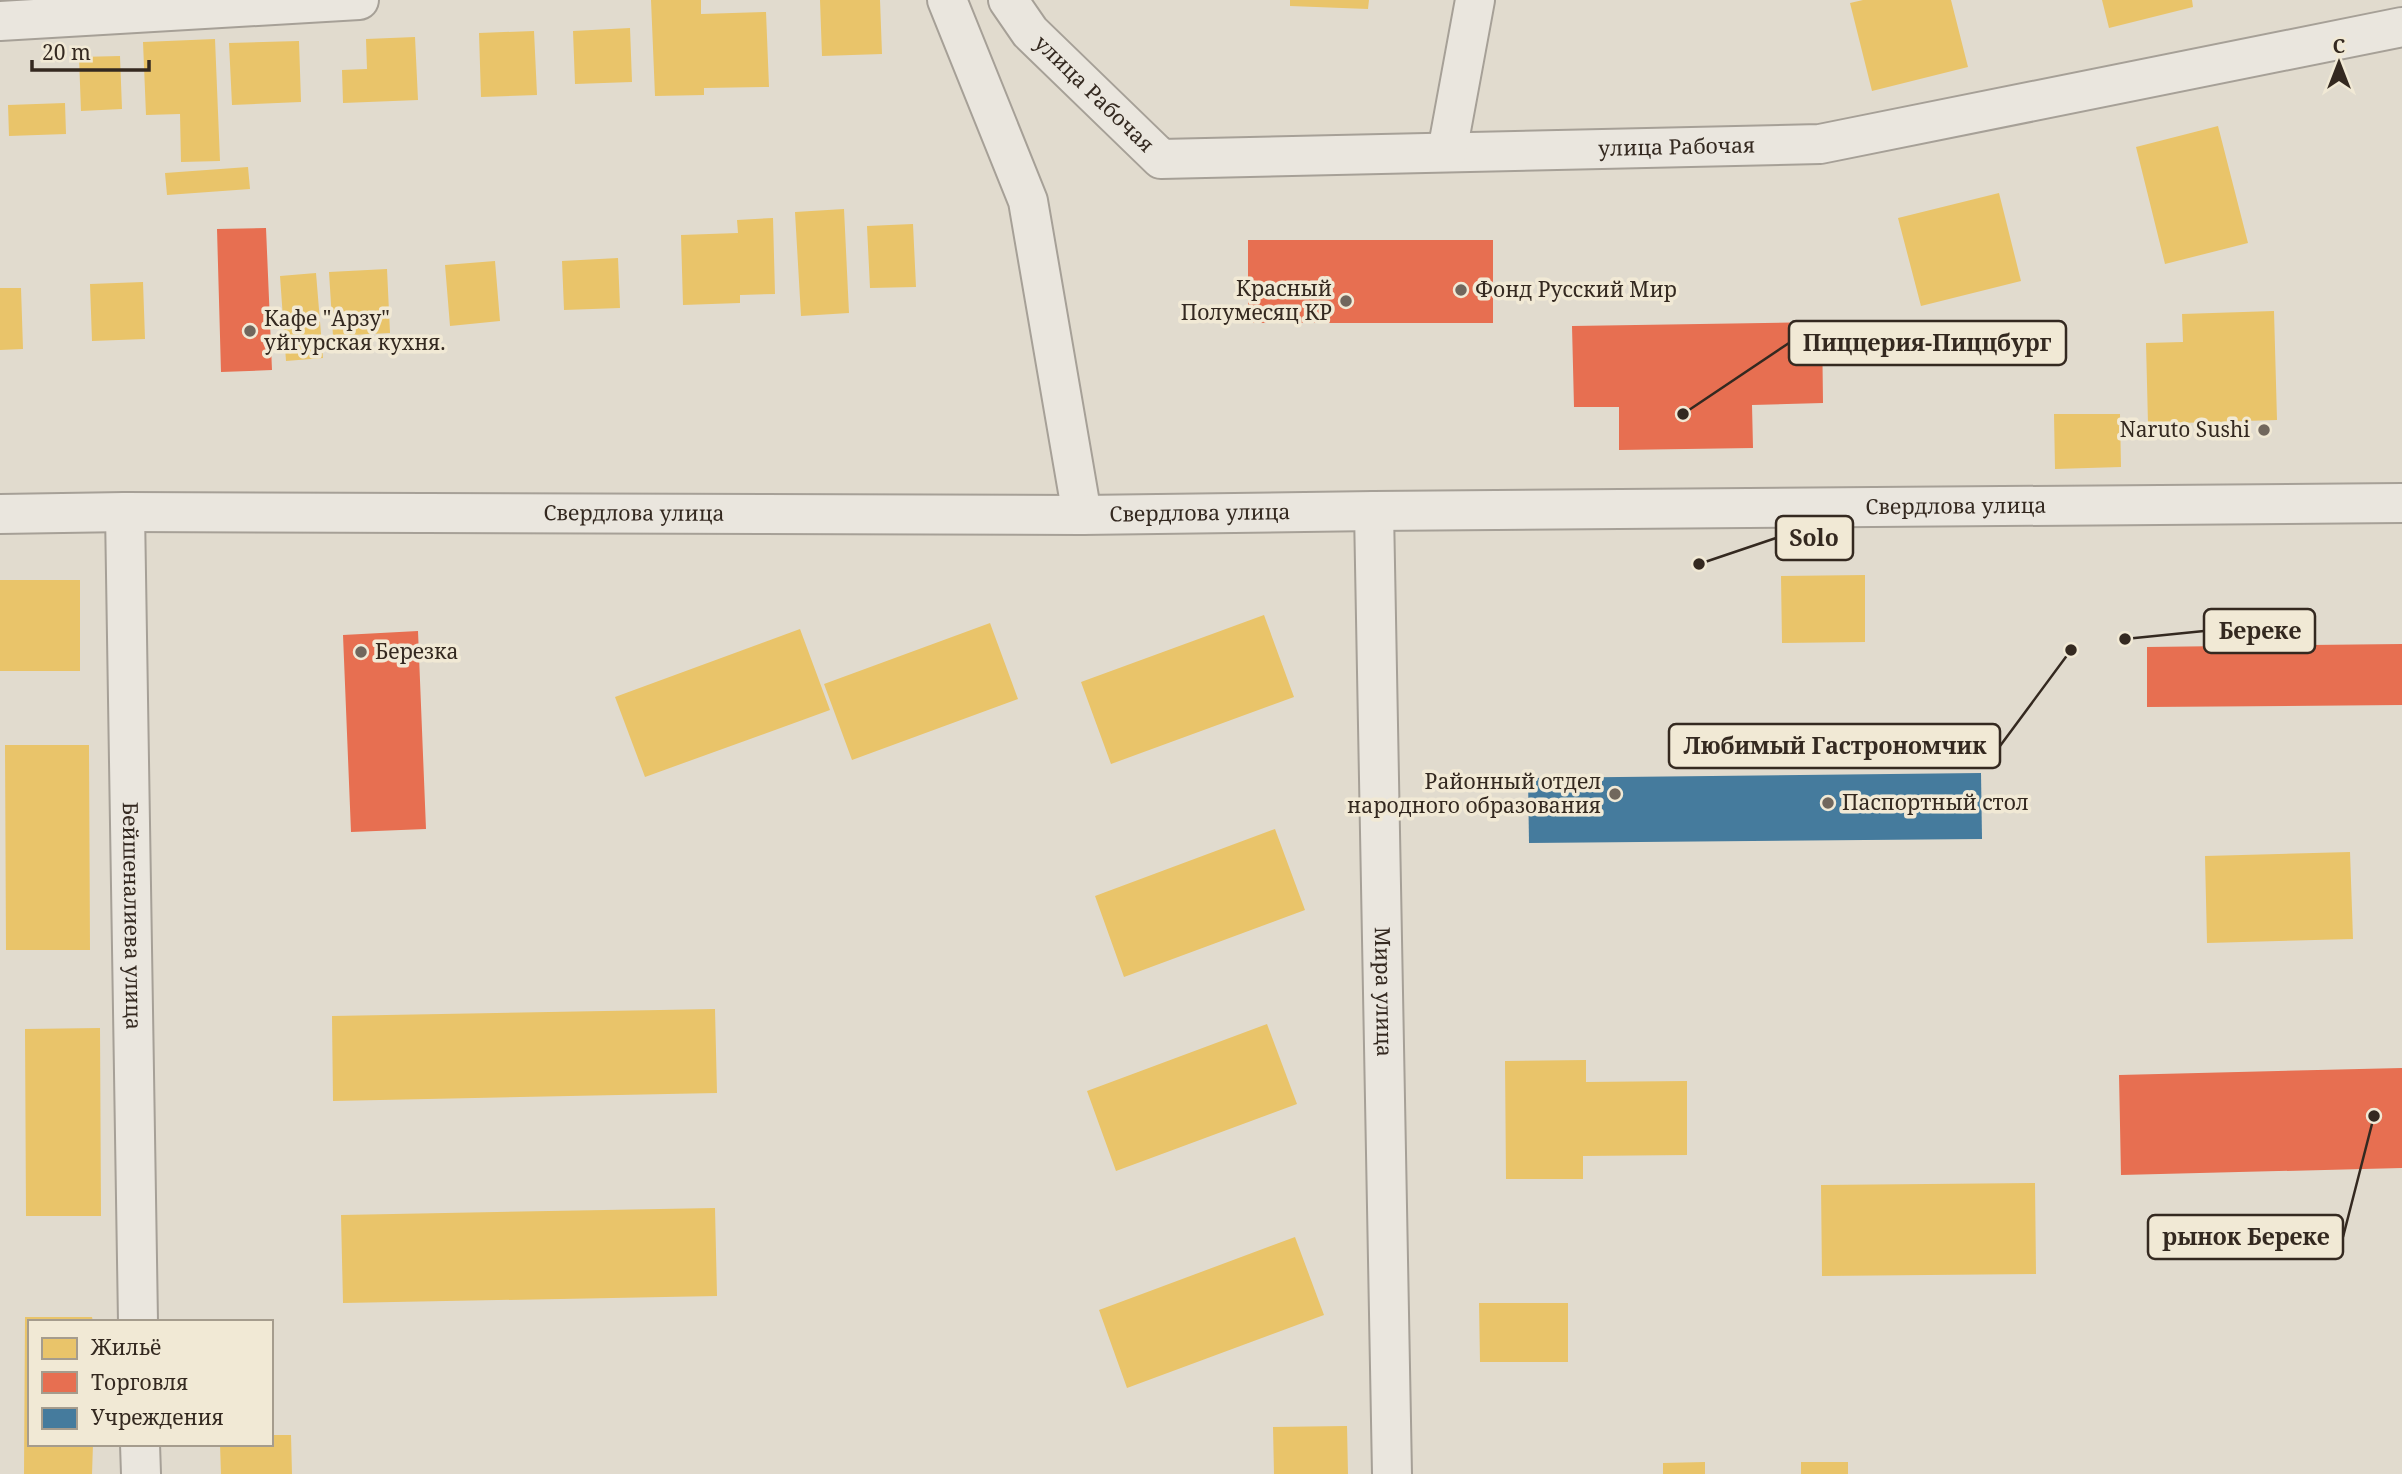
<svg xmlns="http://www.w3.org/2000/svg" width="2402" height="1474" viewBox="0 0 2402 1474" font-family="'Noto Serif',serif">
<style>
.homes{fill:#e9c46a}
.shops{fill:#e76f51}
.public{fill:#457b9d}
.lines{fill:none;stroke-linecap:round;stroke-linejoin:round}
.minor-casing{stroke:#a6a097;stroke-width:42}
.minor{stroke:#eae6de;stroke-width:38}
.poi-dot{fill:#71675d;stroke:#f1e9d5;stroke-width:2.5}
.labels{text-anchor:middle;stroke-width:7;stroke-linejoin:round;paint-order:stroke}
.street-label{font-size:21px;fill:#342920;stroke:#f1e9d5}
.poi-label{font-size:21px;fill:#342920;stroke:#f1e9d5;text-anchor:start}
.leader{fill:none;stroke:#342920;stroke-width:2.5}
.callout-dot{fill:#342920;stroke:#f1e9d5;stroke-width:2.5}
.callout{fill:#f1e9d5;stroke:#342920;stroke-width:2.5}
.callout-label{font-size:23px;text-anchor:middle;font-weight:bold;fill:#342920}
</style>
<rect width="100%" height="100%" fill="#e1dbce"/>
<path class="homes" d="M 651,0 L 701,0 L 701,14 L 766,12 L 769,87 L 704,88 L 704,95 L 655,96 Z
M 820,0 L 880,0 L 882,54 L 822,56 Z
M 1290,0 L 1369,0 L 1368,9 L 1290,6 Z
M 1863,0 L 1951,0 L 1968,67 L 1872,91 L 1850,3 Z
M 2102,0 L 2192,0 L 2193,7 L 2109,28 Z
M 630,28 L 632,82 L 575,84 L 573,31 Z
M 534,31 L 537,95 L 481,97 L 479,33 Z
M 415,37 L 418,100 L 343,103 L 342,70 L 367,69 L 366,39 Z
M 215,39 L 220,161 L 181,162 L 180,114 L 146,115 L 143,42 Z
M 299,41 L 301,102 L 232,105 L 229,43 Z
M 120,56 L 122,109 L 81,111 L 79,57 Z
M 65,103 L 66,134 L 9,136 L 8,105 Z
M 2218,126 L 2248,243 L 2165,264 L 2136,147 Z
M 248,167 L 250,189 L 167,195 L 165,173 Z
M 1999,193 L 2021,281 L 1921,306 L 1898,218 Z
M 844,209 L 849,313 L 801,316 L 795,212 Z
M 773,218 L 775,294 L 740,295 L 740,303 L 683,305 L 681,235 L 738,233 L 737,220 Z
M 913,224 L 916,287 L 870,288 L 867,226 Z
M 618,258 L 620,308 L 564,310 L 562,261 Z
M 495,261 L 500,321 L 450,326 L 445,265 Z
M 387,269 L 390,333 L 333,336 L 329,272 Z
M 316,273 L 323,358 L 286,361 L 280,276 Z
M 143,282 L 145,339 L 92,341 L 90,284 Z
M 0,288 L 21,288 L 23,349 L 0,350 Z
M 2274,311 L 2277,420 L 2148,424 L 2146,343 L 2183,342 L 2182,314 Z
M 2054,414 L 2120,414 L 2121,467 L 2055,469 Z
M 1865,575 L 1865,642 L 1782,643 L 1781,576 Z
M 0,580 L 80,580 L 80,671 L 0,671 Z
M 1264,615 L 1294,697 L 1111,764 L 1081,682 Z
M 990,623 L 1018,699 L 852,760 L 824,684 Z
M 800,629 L 830,710 L 645,777 L 615,697 Z
M 5,745 L 89,745 L 90,950 L 6,950 Z
M 1275,829 L 1305,910 L 1124,977 L 1095,896 Z
M 2350,852 L 2353,939 L 2207,943 L 2205,856 Z
M 715,1009 L 717,1093 L 333,1101 L 332,1016 Z
M 1267,1024 L 1297,1104 L 1116,1171 L 1087,1091 Z
M 100,1028 L 101,1216 L 26,1216 L 25,1029 Z
M 1586,1060 L 1586,1082 L 1687,1081 L 1687,1155 L 1583,1156 L 1583,1179 L 1506,1179 L 1505,1061 Z
M 2035,1183 L 2036,1274 L 1822,1276 L 1821,1185 Z
M 715,1208 L 717,1296 L 343,1303 L 341,1215 Z
M 1295,1237 L 1324,1315 L 1127,1388 L 1099,1310 Z
M 1479,1303 L 1568,1303 L 1568,1362 L 1480,1362 Z
M 25,1317 L 92,1317 L 93,1322 L 30,1322 L 30,1444 L 93,1444 L 92,1474 L 24,1474 Z
M 1347,1426 L 1348,1474 L 1274,1474 L 1273,1427 Z
M 271,1435 L 291,1435 L 292,1474 L 221,1474 L 220,1444 L 271,1444 Z
M 1705,1462 L 1705,1474 L 1663,1474 L 1663,1463 Z
M 1801,1462 L 1848,1462 L 1848,1474 L 1801,1474 Z"/>
<path class="shops" d="M 266,228 L 272,370 L 221,372 L 217,229 Z
M 1248,240 L 1493,240 L 1493,323 L 1248,323 Z
M 1822,322 L 1823,403 L 1752,405 L 1753,448 L 1619,450 L 1619,407 L 1574,407 L 1572,326 Z
M 418,631 L 426,829 L 351,832 L 343,635 Z
M 2402,644 L 2402,705 L 2147,707 L 2147,647 Z
M 2402,1068 L 2402,1168 L 2121,1175 L 2119,1075 Z"/>
<path class="public" d="M 1981,773 L 1982,839 L 1529,843 L 1528,778 Z"/>
<g class="lines">
<g class="minor-casing">
<g id="minor">
<path d="M 947,0 L 1028,201 L 1082,515"/>
<path id="s1" d="M 1008,0 L 1030,32 L 1161,159 L 1820,144 L 2402,27"/>
<path d="M 0,21 L 359,0"/>
<path d="M 1447,152 L 1475,0"/>
<path id="s2" d="M 1374,511 L 1392,1474"/>
<path id="s3" d="M 125,512 L 138,1322"/>
<path id="s4" d="M 0,514 L 125,512 L 1082,515 L 1374,511 L 2402,503"/>
<path d="M 140,1444 L 141,1474"/>
</g>
</g>
<use href="#minor" class="minor"/>
</g>
<g class="poi-dot">
<circle cx="1461" cy="290" r="7"/>
<circle cx="1346" cy="301" r="7"/>
<circle cx="250" cy="331" r="7"/>
<circle cx="2264" cy="430" r="7"/>
<circle cx="361" cy="652" r="7"/>
<circle cx="1615" cy="794" r="7"/>
<circle cx="1828" cy="803" r="7"/>
</g>
<g class="labels">
<g class="street-label">
<text dy="7" stroke="none"><textPath href="#s1" startOffset="128">улица Рабочая</textPath></text>
<text dy="7" stroke="none"><textPath href="#s1" startOffset="737">улица Рабочая</textPath></text>
<text dy="7" stroke="none"><textPath href="#s4" startOffset="1956">Свердлова улица</textPath></text>
<text dy="7" stroke="none"><textPath href="#s4" startOffset="1200">Свердлова улица</textPath></text>
<text dy="7" stroke="none"><textPath href="#s4" startOffset="634">Свердлова улица</textPath></text>
<text dy="7" stroke="none"><textPath href="#s3" startOffset="404">Бейшеналиева улица</textPath></text>
<text dy="7" stroke="none"><textPath href="#s2" startOffset="481">Мира улица</textPath></text>
</g>
<g class="poi-label">
<text x="1332" y="296" text-anchor="end">Красный<tspan x="1332" dy="24">Полумесяц КР</tspan></text>
<text x="1475" y="297">Фонд Русский Мир</text>
<text x="264" y="326">Кафе "Арзу"<tspan x="264" dy="24">уйгурская кухня.</tspan></text>
<text x="2250" y="437" text-anchor="end">Naruto Sushi</text>
<text x="375" y="659">Березка</text>
<text x="1601" y="789" text-anchor="end">Районный отдел<tspan x="1601" dy="24">народного образования</tspan></text>
<text x="1842" y="810">Паспортный стол</text>
</g>
</g>
<path class="leader" d="M1683 414L1789 343M1699 564L1776 538M2125 639L2204 631M2071 650L2000 746M2374 1116L2343 1237"/>
<g class="callout-dot">
<circle cx="1683" cy="414" r="7"/>
<circle cx="1699" cy="564" r="7"/>
<circle cx="2125" cy="639" r="7"/>
<circle cx="2071" cy="650" r="7"/>
<circle cx="2374" cy="1116" r="7"/>
</g>
<g class="callout">
<rect x="1789" y="321" width="277" height="44" rx="7"/>
<rect x="1776" y="516" width="77" height="44" rx="7"/>
<rect x="2204" y="609" width="111" height="44" rx="7"/>
<rect x="1669" y="724" width="331" height="44" rx="7"/>
<rect x="2148" y="1215" width="195" height="44" rx="7"/>
</g>
<g class="callout-label">
<text x="1927" y="351">Пиццерия-Пиццбург</text>
<text x="1814" y="546">Solo</text>
<text x="2260" y="639">Береке</text>
<text x="1835" y="754">Любимый Гастрономчик</text>
<text x="2246" y="1245">рынок Береке</text>
</g>
<rect x="28" y="1320" width="245" height="126" fill="#f1e9d5" stroke="#a59c8d" stroke-width="2"/>
<rect x="42" y="1338" width="35" height="21" fill="#e9c46a" stroke="#a59c8d" stroke-width="2"/>
<text x="91" y="1355" font-size="21" fill="#342920">Жильё</text>
<rect x="42" y="1372" width="35" height="21" fill="#e76f51" stroke="#a59c8d" stroke-width="2"/>
<text x="91" y="1390" font-size="21" fill="#342920">Торговля</text>
<rect x="42" y="1408" width="35" height="21" fill="#457b9d" stroke="#a59c8d" stroke-width="2"/>
<text x="91" y="1425" font-size="21" fill="#342920">Учреждения</text>
<g transform="translate(2339 63)" stroke="#f1e9d5" stroke-width="5" paint-order="stroke">
<path d="M0-5L12 26L0 18L-12 26Z" fill="#342920"/>
<text y="-10" font-size="19" font-weight="bold" text-anchor="middle" fill="#342920">С</text>
</g>
<path d="M32 60v10h117v-10" fill="none" stroke="#342920" stroke-width="3.5"/>
<text x="42" y="60" font-size="21" fill="#342920" stroke="#f1e9d5" stroke-width="5" paint-order="stroke">20 m</text>
</svg>
